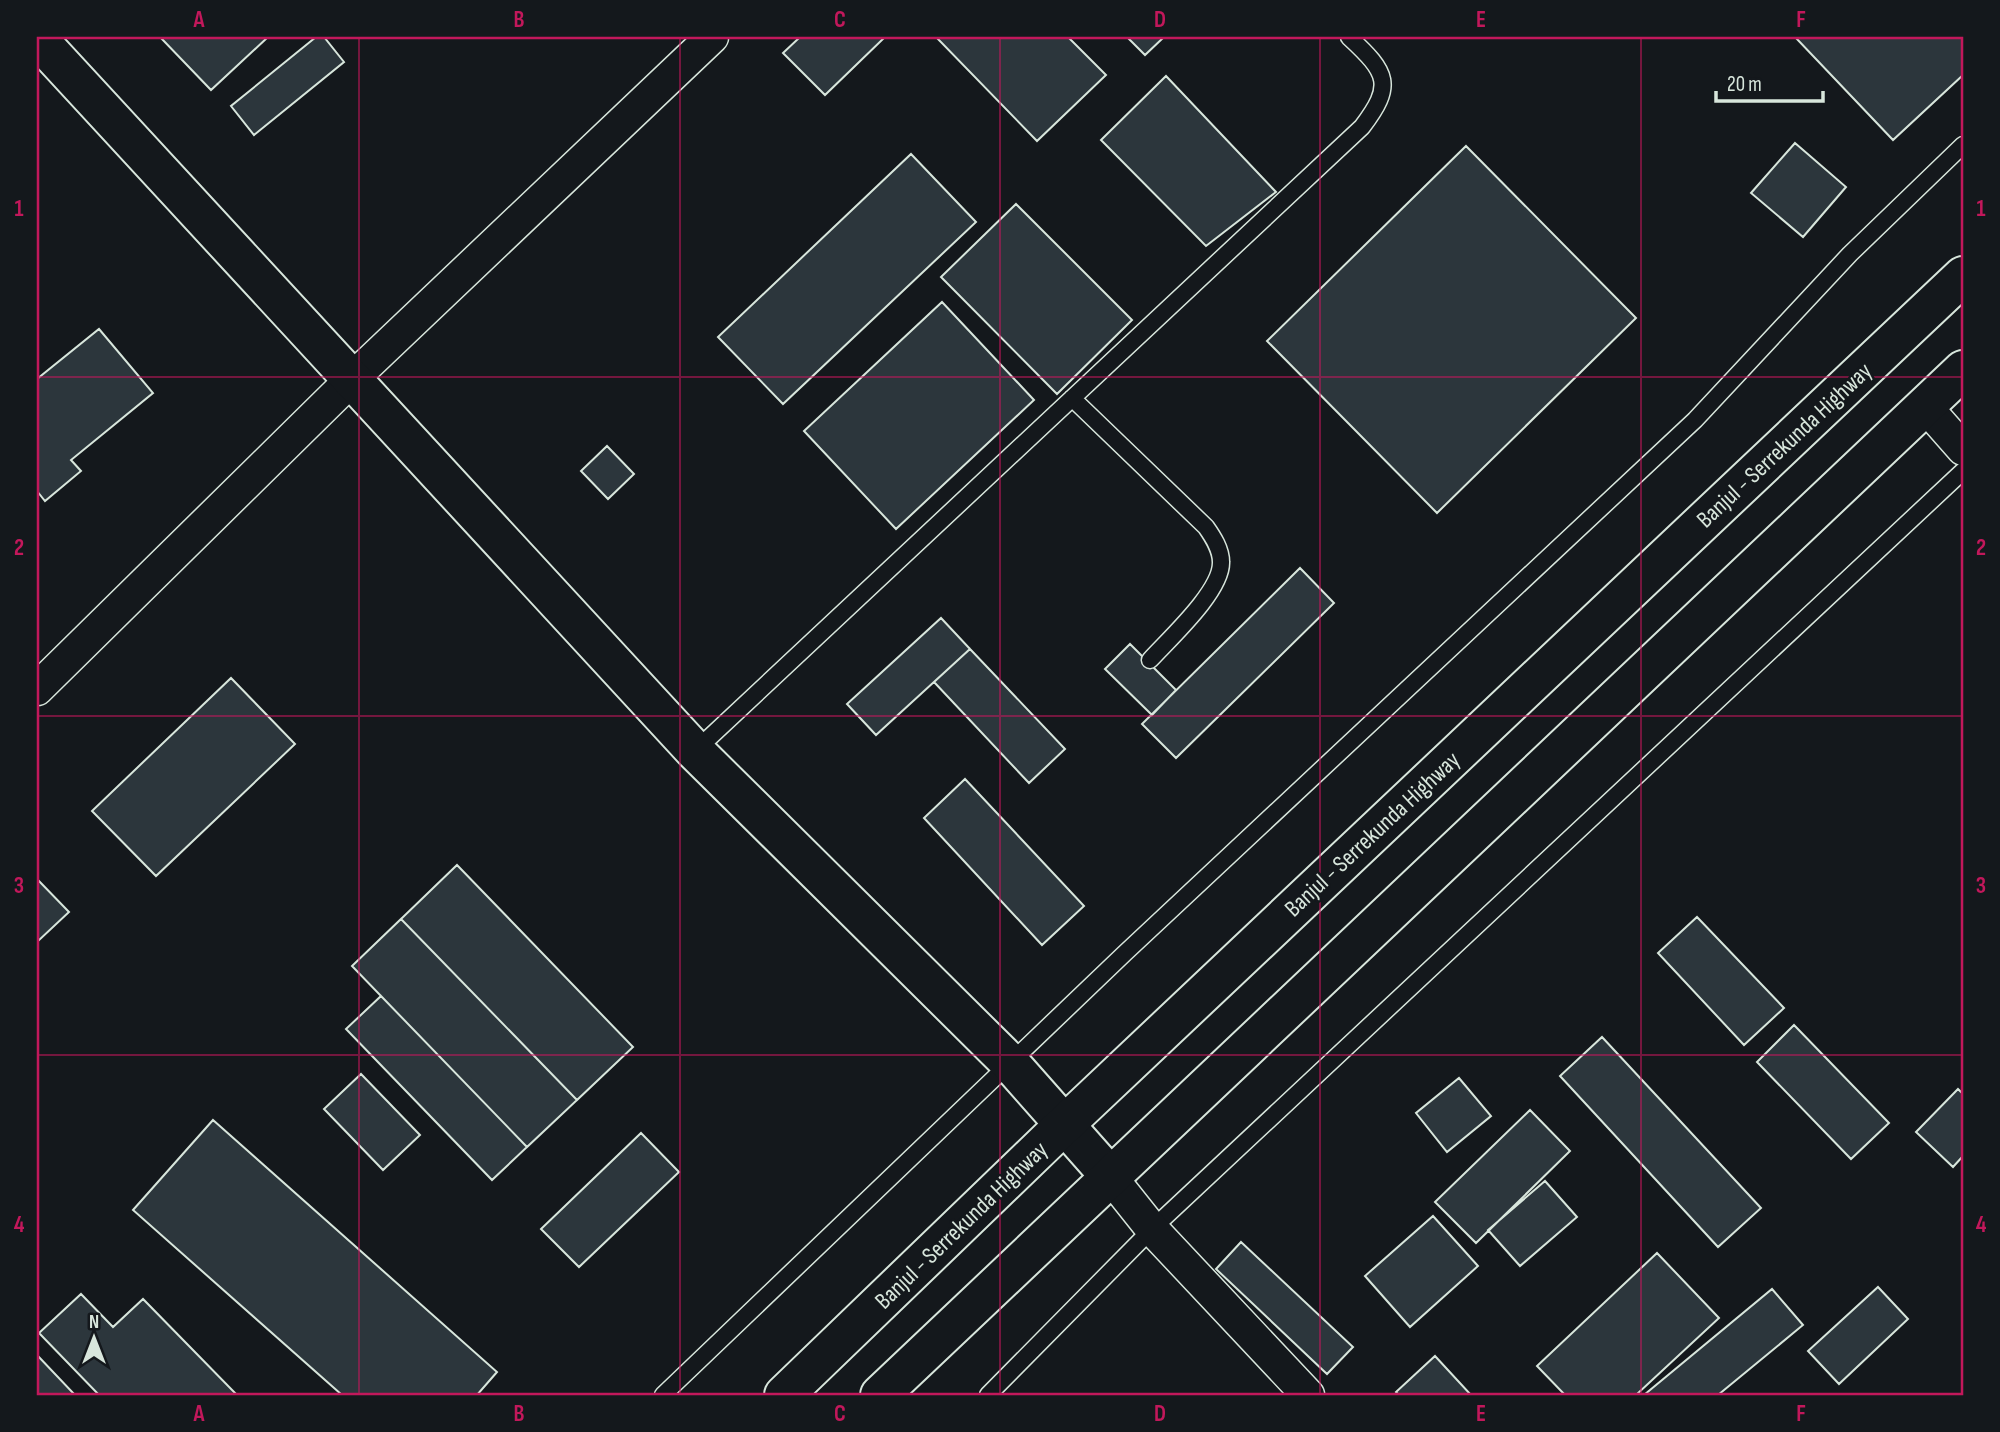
<svg xmlns="http://www.w3.org/2000/svg" width="2000" height="1432" viewBox="0 0 2000 1432" font-family="'Sofia Sans Condensed',sans-serif">
<style>
.building{fill:#2c363c;stroke:#d8e6dc;stroke-width:2}
.lines{fill:none;stroke-linecap:round;stroke-linejoin:round}
.service-casing{stroke:#d8e6dc;stroke-width:19}
.minor-casing{stroke:#d8e6dc;stroke-width:35}
.tertiary-casing{stroke:#d8e6dc;stroke-width:42}
.trunk-casing{stroke:#d8e6dc;stroke-width:42}
.service{stroke:#14181c;stroke-width:16}
.minor{stroke:#14181c;stroke-width:32}
.tertiary{stroke:#14181c;stroke-width:38}
.trunk{stroke:#14181c;stroke-width:38}
.grid{fill:none;stroke:#c2185b;stroke-width:2;stroke-opacity:0.55}
.labels{text-anchor:middle;stroke-width:5;stroke-linejoin:round;paint-order:stroke}
.street-label{font-size:24px;fill:#d8e6dc;stroke:#14181c}
.neatline{fill:none;stroke:#c2185b;stroke-width:2.5}
.grid-label{font-size:23px;text-anchor:middle;font-weight:bold;fill:#c2185b}
</style>
<rect width="100%" height="100%" fill="#14181c"/>
<path class="building" d="M 160,37 L 268,37 L 211,90 Z
M 316,37 L 324,37 L 344,62 L 254,135 L 231,106 Z
M 800,37 L 885,37 L 825,95 L 783,53 Z
M 936,37 L 1068,37 L 1106,75 L 1037,141 Z
M 1127,37 L 1164,37 L 1145,55 Z
M 1795,37 L 1963,37 L 1963,75 L 1893,140 Z
M 1166,76 L 1276,192 L 1206,246 L 1101,140 Z
M 1795,143 L 1846,187 L 1803,237 L 1751,193 Z
M 1466,146 L 1636,318 L 1437,513 L 1267,341 Z
M 911,154 L 976,222 L 783,404 L 718,337 Z
M 1016,204 L 1132,320 L 1057,394 L 941,277 Z
M 942,302 L 1034,400 L 896,529 L 804,431 Z
M 99,329 L 153,393 L 71,460 L 81,471 L 45,501 L 37,491 L 37,379 Z
M 607,446 L 634,474 L 608,499 L 581,471 Z
M 1300,568 L 1334,603 L 1176,758 L 1142,724 Z
M 941,618 L 970,649 L 876,735 L 847,704 Z
M 1130,644 L 1176,690 L 1152,715 L 1105,669 Z
M 970,649 L 1065,749 L 1029,783 L 934,682 Z
M 231,678 L 295,744 L 156,876 L 92,811 Z
M 965,779 L 1084,906 L 1042,945 L 924,818 Z
M 457,865 L 633,1047 L 577,1100 L 401,919 Z
M 37,879 L 69,912 L 37,942 Z
M 1697,917 L 1784,1008 L 1744,1045 L 1658,953 Z
M 401,919 L 577,1100 L 527,1147 L 352,966 Z
M 381,996 L 527,1147 L 492,1180 L 346,1029 Z
M 1794,1025 L 1889,1123 L 1851,1159 L 1757,1062 Z
M 1602,1037 L 1761,1208 L 1718,1247 L 1560,1076 Z
M 361,1074 L 420,1135 L 383,1170 L 324,1109 Z
M 1459,1078 L 1491,1116 L 1447,1152 L 1416,1113 Z
M 1958,1089 L 1963,1094 L 1963,1156 L 1953,1167 L 1916,1132 Z
M 1530,1110 L 1570,1151 L 1476,1243 L 1435,1202 Z
M 213,1120 L 497,1372 L 477,1395 L 342,1395 L 133,1210 Z
M 641,1133 L 679,1172 L 579,1267 L 541,1229 Z
M 1545,1181 L 1577,1217 L 1520,1266 L 1488,1230 Z
M 1433,1216 L 1478,1266 L 1410,1327 L 1365,1276 Z
M 1241,1242 L 1353,1347 L 1327,1374 L 1216,1269 Z
M 1657,1253 L 1719,1318 L 1636,1395 L 1565,1395 L 1537,1366 Z
M 1878,1287 L 1908,1319 L 1839,1384 L 1808,1351 Z
M 1772,1289 L 1803,1325 L 1718,1395 L 1644,1395 Z
M 81,1294 L 113,1327 L 143,1299 L 237,1395 L 99,1395 L 39,1333 Z
M 37,1355 L 75,1395 L 37,1395 Z
M 1435,1356 L 1471,1395 L 1399,1395 L 1396,1392 Z"/>
<g class="lines">
<g class="service-casing">
<path id="service" d="M 1072,398 L 1206,527 C 1213,537 1221,549 1221,562 C 1222,591 1169,639 1150,660
M 695,751 L 1362,127 C 1394,85 1388,73 1349,37
M 663,1395 L 1125,953 L 1695,420 L 1850,254 L 1963,145
M 988,1395 L 1152,1229 L 1963,471"/>
</g>
<g class="minor-casing">
<path id="minor" d="M 1926,407 L 1963,449
M 37,689 L 353,378 L 712,37
M 1109,1175 L 1152,1229 L 1308,1395"/>
</g>
<g class="tertiary-casing">
<path id="tertiary" d="M 37,38 L 695,751 L 1010,1063 L 1109,1175"/>
</g>
<g class="trunk-casing">
<path id="trunk" d="M 784,1395 L 1063,1126 L 1963,276
M 880,1395 L 1963,370"/>
</g>
<use href="#service" class="service"/>
<use href="#minor" class="minor"/>
<use href="#tertiary" class="tertiary"/>
<use href="#trunk" class="trunk"/>
</g>
<path class="grid" d="M 359,37 L 359,1395M 680,37 L 680,1395M 1000,37 L 1000,1395M 1320,37 L 1320,1395M 1641,37 L 1641,1395M 37,377 L 1963,377M 37,716 L 1963,716M 37,1055 L 1963,1055"/>
<g class="labels">
<g class="street-label">
<text transform="translate(1784 445) rotate(-43)" y="8">Banjul - Serrekunda Highway</text>
<text transform="translate(1372 834) rotate(-43)" y="8">Banjul - Serrekunda Highway</text>
<text transform="translate(961 1225) rotate(-44)" y="8">Banjul - Serrekunda Highway</text>
</g>
</g>
<rect width="2000" height="1432" fill="none" stroke="#14181c" stroke-width="77"/>
<g transform="translate(94 1338)" stroke="#14181c" stroke-width="5" paint-order="stroke">
<path d="M0-5L12 26L0 18L-12 26Z" fill="#d8e6dc"/>
<text y="-10" font-size="19" font-weight="bold" text-anchor="middle" fill="#d8e6dc">N</text>
</g>
<path d="M1716 91v10h107v-10" fill="none" stroke="#d8e6dc" stroke-width="3.5"/>
<text x="1727" y="91" font-size="21" fill="#d8e6dc" stroke="#14181c" stroke-width="5" paint-order="stroke">20 m</text>
<rect x="38" y="38" width="1924" height="1356" class="neatline"/>
<g class="grid-label">
<text x="199" y="27">A</text>
<text x="519" y="27">B</text>
<text x="840" y="27">C</text>
<text x="1160" y="27">D</text>
<text x="1481" y="27">E</text>
<text x="1801" y="27">F</text>
<text x="19" y="216">1</text>
<text x="1981" y="216">1</text>
<text x="19" y="555">2</text>
<text x="1981" y="555">2</text>
<text x="19" y="893">3</text>
<text x="1981" y="893">3</text>
<text x="19" y="1232">4</text>
<text x="1981" y="1232">4</text>
<text x="199" y="1421">A</text>
<text x="519" y="1421">B</text>
<text x="840" y="1421">C</text>
<text x="1160" y="1421">D</text>
<text x="1481" y="1421">E</text>
<text x="1801" y="1421">F</text>
</g>
</svg>
